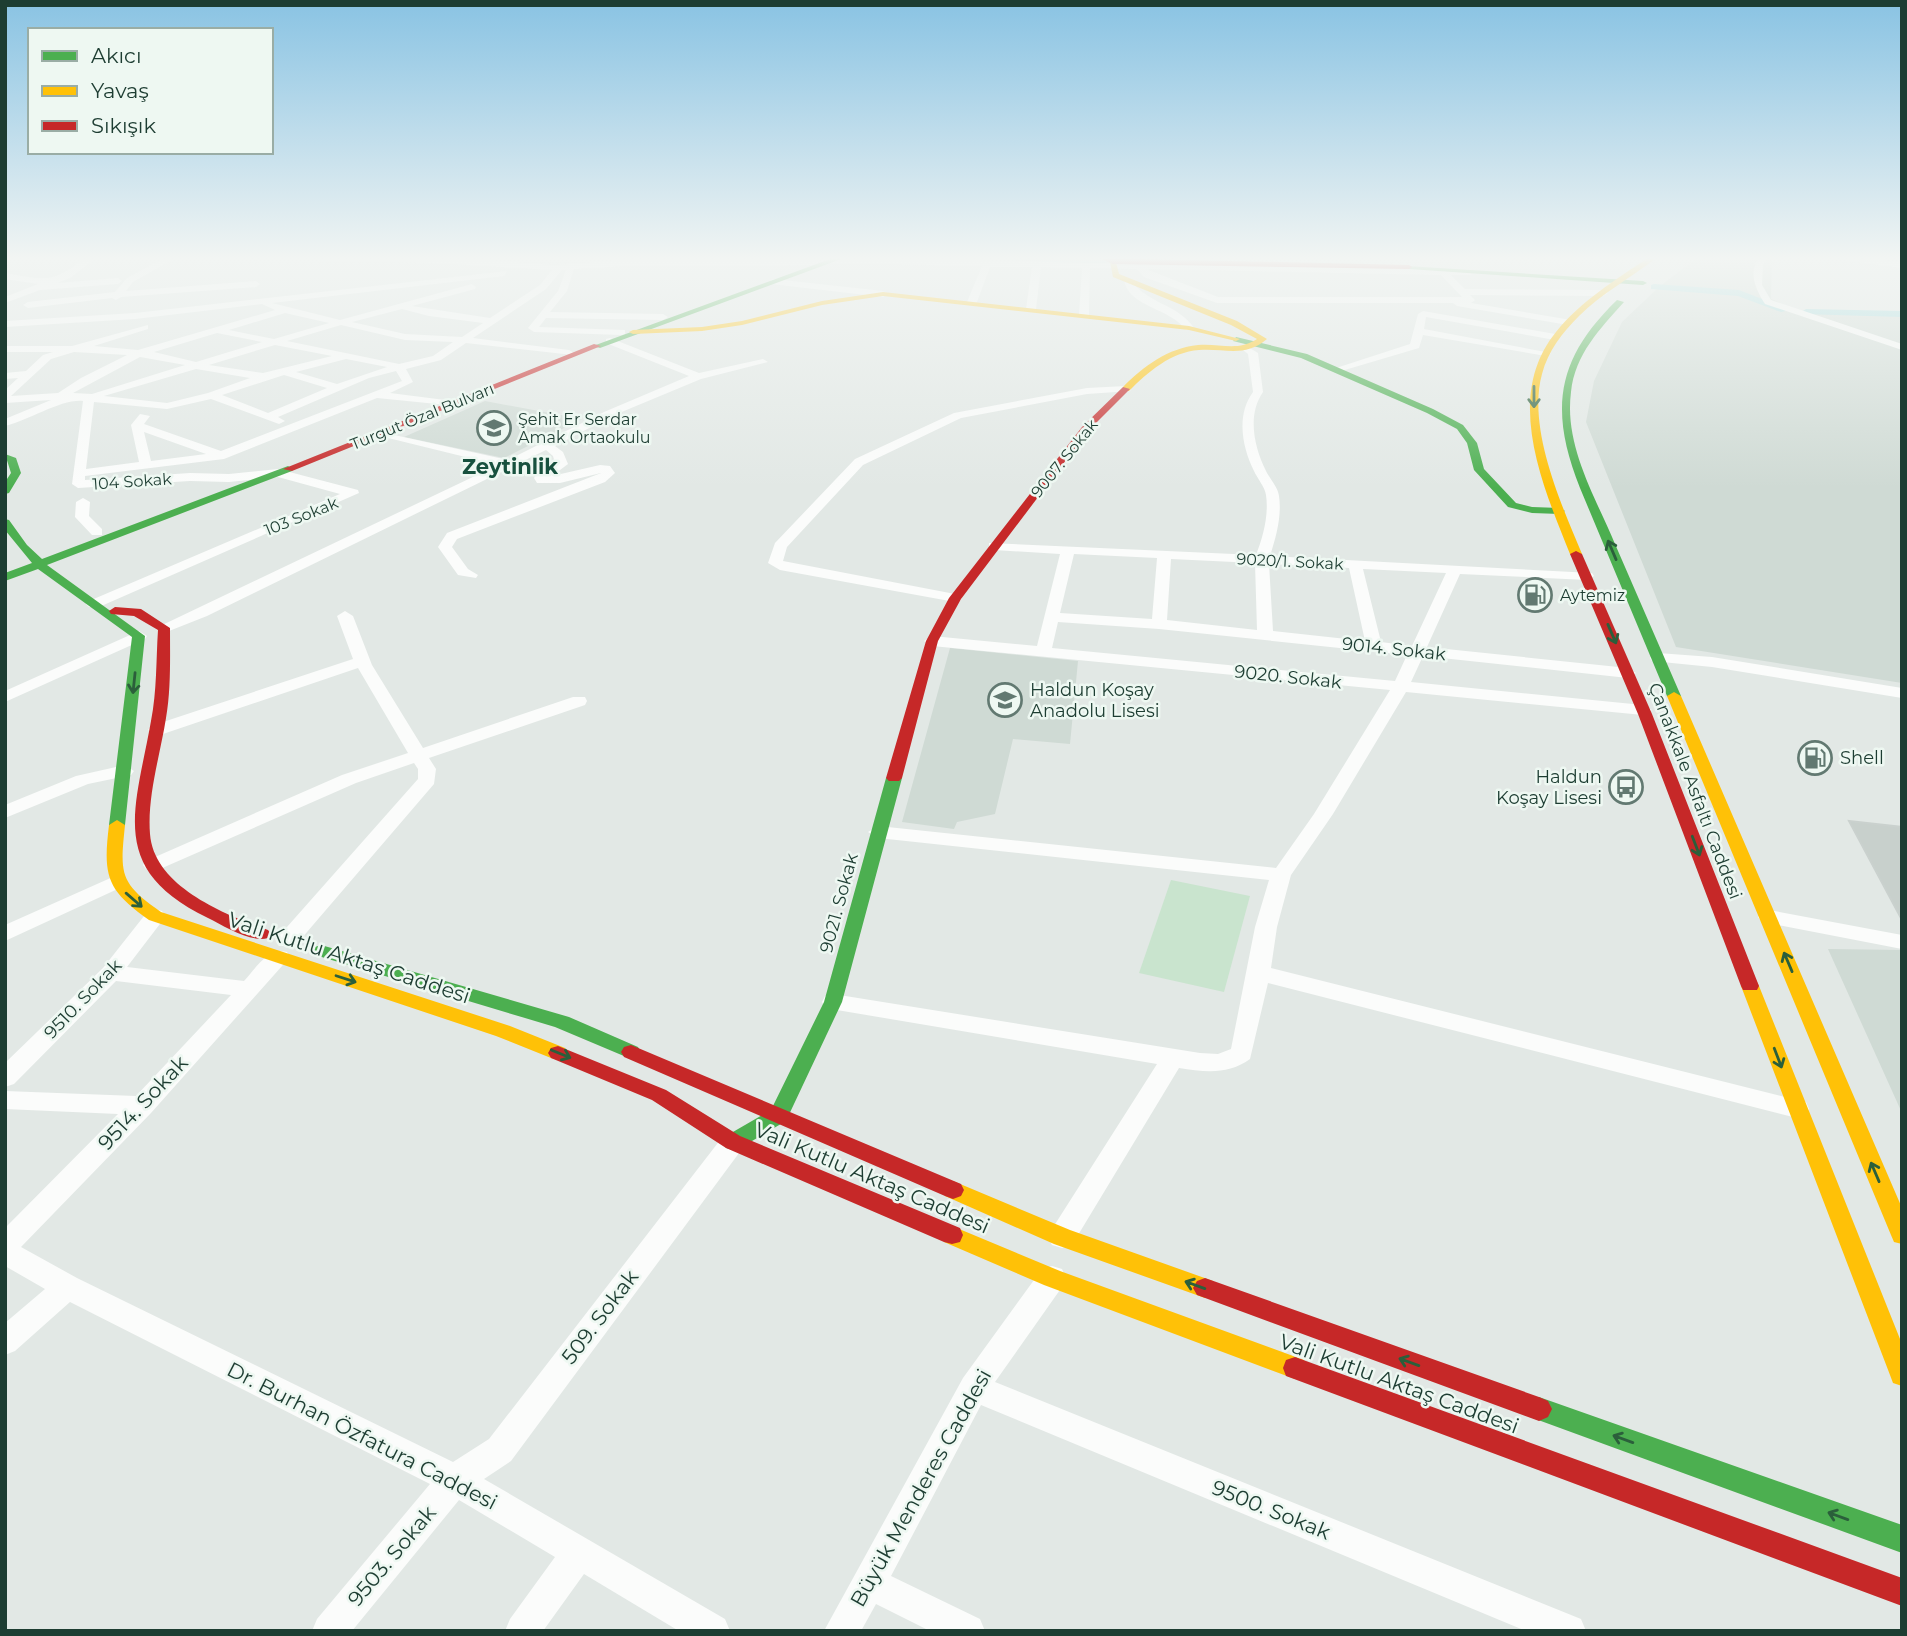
<svg xmlns="http://www.w3.org/2000/svg" width="1907" height="1636" viewBox="0 0 1907 1636" font-family="Montserrat,sans-serif">
<style>
.built{fill:#cfdad4}
.green{fill:#c9e4ce}
.lines{fill:none;stroke-linecap:round;stroke-linejoin:round}
.canal{fill:#9cd9dc;fill-rule:evenodd}
.building{fill:#c8d0cc;stroke:#cad1ce;stroke-width:2}
.street{fill:#fbfcfb;fill-rule:evenodd}
.fast{fill:#4caf50;fill-rule:evenodd}
.slow{fill:#ffc107;fill-rule:evenodd}
.jam{fill:#c62828;fill-rule:evenodd}
.oneway{stroke:#2b5f3b}
.labels{text-anchor:middle;stroke-width:5;stroke-linejoin:round;paint-order:stroke}
.far-street-label{font-size:16px;fill:#1d3d32;stroke:#eef8f2}
.far-poi-label{font-size:16px;fill:#1d3d32;stroke:#eef8f2;text-anchor:start}
.street-label{font-size:18px;fill:#1d3d32;stroke:#eef8f2}
.poi-label{font-size:18px;fill:#1d3d32;stroke:#eef8f2;text-anchor:start}
.far-district-label{font-size:21px;font-weight:bold;fill:#17513e;stroke:#eef8f2}
.near-street-label{font-size:21px;fill:#1d3d32;stroke:#eef8f2}
</style>
<rect width="100%" height="100%" fill="#e2e8e5"/>
<path class="built" d="M 1697,258 L 1772,258 L 1771,299 L 1804,313 L 1902,314 L 1902,683 L 1676,647 L 1586,422 L 1594,381 L 1622,322 L 1660,286 Z
M 485,401 L 582,419 L 504,458 L 404,437 Z
M 950,648 L 1078,661 L 1070,744 L 1013,739 L 995,814 L 957,822 L 954,829 L 902,822 Z
M 1828,949 L 1902,950 L 1902,1113 Z"/>
<path class="green" d="M 1171,880 L 1250,896 L 1224,992 L 1139,973 Z"/>
<g class="lines">
<path class="canal" d="M 980,258 C 1003,258 1092,253 1107,262 L 1102,265 Z
M 1654,284 L 1739,290 L 1790,310 L 1781,312 L 1738,296 L 1651,289 L 1651,285 Z
M 1806,309 L 1902,311 L 1902,317 L 1802,314 L 1801,312 Z"/>
</g>
<path class="building" d="M 1849,821 L 1902,827 L 1902,920 Z"/>
<g class="lines">
<path class="street" d="M 5,258 L 10,258 L 5,261 Z
M 86,258 L 96,258 L 70,278 L 57,283 L 118,278 L 122,281 L 118,284 L 40,290 L 5,303 L 5,297 L 38,284 L 5,279 L 5,273 C 47,280 50,284 86,258 Z
M 164,258 L 175,258 L 133,282 L 126,291 L 256,281 L 260,284 L 256,287 L 121,297 L 116,300 L 112,298 L 28,308 L 23,305 L 28,302 L 115,292 L 127,278 Z
M 234,258 L 452,258 L 554,265 L 625,260 L 815,259 L 819,262 L 815,265 L 625,266 L 574,269 L 567,291 L 550,312 L 663,314 L 668,317 L 663,320 L 546,318 L 539,327 L 625,330 L 625,334 L 622,335 L 534,332 L 528,328 L 558,291 L 566,270 L 562,270 L 546,289 L 473,338 L 569,350 L 574,353 L 573,355 L 466,343 L 441,360 L 406,369 L 413,382 L 390,393 L 453,401 L 459,404 L 457,406 L 377,398 L 224,459 L 85,476 L 85,480 L 190,473 L 229,474 L 278,469 L 358,490 L 359,493 L 99,607 L 89,607 L 86,604 L 89,601 L 340,494 L 278,477 L 229,482 L 190,481 L 78,488 L 72,484 L 83,401 C 61,399 30,420 5,426 L 5,419 L 51,400 L 5,403 L 5,390 L 18,378 L 5,379 L 5,373 L 26,371 L 43,355 L 53,352 L 5,352 L 5,346 L 72,346 L 148,325 L 148,329 L 94,346 L 138,350 L 275,310 L 262,304 L 135,319 L 5,327 L 5,321 L 135,313 L 507,271 L 504,276 L 272,303 L 340,320 L 472,284 L 476,287 L 475,289 L 412,306 L 490,318 L 540,285 L 552,270 L 437,263 ZM 402,309 L 429,316 L 483,323 L 462,337 L 405,334 L 352,322 ZM 285,313 L 329,323 L 274,339 L 229,330 ZM 341,325 L 405,340 L 453,342 L 433,356 L 399,364 L 287,341 ZM 217,333 L 262,342 L 196,362 L 154,352 ZM 275,345 L 332,356 L 263,373 L 209,365 ZM 74,352 L 127,355 L 81,378 L 58,393 L 11,396 L 51,359 ZM 140,357 L 185,365 L 92,394 L 73,393 ZM 346,359 L 387,367 L 337,384 L 296,372 ZM 196,369 L 250,378 L 208,393 L 167,403 L 104,396 ZM 396,371 L 402,381 L 221,451 L 144,424 L 150,416 L 140,414 L 131,425 L 139,462 L 86,469 L 94,402 L 167,409 L 211,399 L 279,424 L 285,421 L 278,417 L 369,378 ZM 284,375 L 327,388 L 268,413 L 222,395 ZM 144,432 L 206,454 L 151,461 Z
M 834,258 L 1469,270 L 1472,275 L 1451,275 L 1465,289 L 1603,290 L 1608,293 L 1603,296 L 1470,295 L 1475,300 L 1471,303 L 1571,320 L 1573,322 L 1568,325 L 1457,306 L 1453,303 L 1217,303 L 1144,277 L 1137,269 L 1090,268 L 1089,315 L 1084,318 L 1079,315 L 1082,268 L 1041,267 L 1036,309 L 1031,312 L 1026,309 L 1032,267 L 990,267 L 977,302 L 972,305 L 967,302 L 982,266 L 830,263 L 830,259 ZM 1146,269 L 1441,275 L 1462,297 L 1218,297 Z
M 1759,258 L 1768,258 L 1763,264 L 1762,285 L 1771,300 L 1902,344 L 1902,350 L 1765,304 C 1757,291 1747,273 1759,258 Z
M 1845,258 L 1902,262 L 1902,268 L 1849,261 Z
M 774,279 L 883,291 L 888,294 L 883,297 L 771,284 L 771,280 Z
M 1124,279 L 1130,279 C 1148,305 1177,303 1194,328 L 1192,330 L 1186,330 C 1171,308 1127,307 1124,279 Z
M 1423,311 L 1555,334 L 1560,337 L 1555,340 L 1426,317 L 1424,329 L 1551,353 L 1546,356 L 1423,335 L 1419,348 L 1338,372 L 1333,369 L 1410,344 L 1418,314 Z
M 610,338 L 699,373 L 763,359 L 768,362 L 701,379 L 612,416 L 555,446 L 563,452 L 568,464 L 552,476 L 600,465 L 610,466 L 615,473 L 605,482 L 457,539 L 452,547 L 468,569 L 478,575 L 476,578 L 458,575 L 438,547 L 447,533 L 601,473 L 560,483 L 537,483 L 534,478 L 536,475 L 555,463 L 553,456 L 546,450 L 207,616 L 164,633 L 156,628 L 498,465 L 376,435 L 376,431 L 508,460 L 604,412 L 689,376 L 606,343 L 606,339 Z
M 1248,347 L 1258,353 L 1263,392 C 1247,415 1254,447 1266,471 C 1270,479 1278,487 1279,496 C 1282,516 1276,537 1270,556 L 1592,573 L 1594,576 L 1587,580 L 1460,574 L 1427,647 L 1628,668 L 1636,673 L 1628,678 L 1423,656 L 1411,682 L 1643,705 L 1652,710 L 1643,715 L 1406,692 L 1333,814 L 1291,875 L 1277,927 L 1271,968 L 1797,1100 L 1806,1102 L 1809,1109 L 1806,1116 L 1797,1118 L 1268,983 L 1250,1059 C 1228,1075 1205,1072 1179,1068 L 1072,1245 L 1062,1248 L 1052,1245 L 1048,1237 L 1052,1229 L 1157,1064 L 825,1008 L 822,1002 L 825,996 L 833,994 L 1200,1053 L 1218,1054 L 1231,1049 L 1255,927 L 1269,880 L 878,838 L 868,832 L 878,826 L 1276,868 L 1314,814 L 1390,690 L 932,646 L 924,641 L 932,636 L 1037,646 L 1060,554 L 994,550 L 989,549 L 989,543 L 1256,555 C 1263,537 1269,515 1266,495 C 1265,487 1257,478 1254,471 C 1242,447 1236,415 1253,392 L 1248,354 L 1243,350 ZM 1074,554 L 1157,558 L 1152,619 L 1060,613 ZM 1171,559 L 1255,563 L 1257,630 L 1167,620 ZM 1269,564 L 1349,568 L 1365,641 L 1273,631 ZM 1363,569 L 1446,573 L 1412,646 L 1381,642 ZM 1058,622 L 1159,629 L 1407,655 L 1395,681 L 1052,648 Z
M 1126,386 L 1131,389 L 1130,391 L 1087,394 L 961,418 L 863,465 L 787,547 L 783,561 L 955,594 L 960,595 L 962,598 L 960,601 L 955,602 L 780,570 L 768,563 L 775,543 L 855,459 L 954,413 L 1087,388 Z
M 83,498 L 90,502 L 89,516 L 102,529 L 102,535 L 92,535 L 75,517 L 76,502 Z
M 345,611 L 353,616 L 372,665 L 423,748 L 573,697 L 585,697 L 587,701 L 585,705 L 429,758 L 436,769 L 434,784 L 295,946 L 279,946 L 276,941 L 279,936 L 418,779 L 418,769 L 414,763 L 356,783 L 160,869 L 146,869 L 143,865 L 146,861 L 342,775 L 408,753 L 358,668 L 163,734 L 157,735 L 148,730 L 151,726 L 353,659 L 337,616 Z
M 139,631 L 147,636 L 145,639 L 5,702 L 5,691 Z
M 1658,653 L 1712,657 L 1902,688 L 1902,698 L 1712,667 L 1652,661 L 1650,658 L 1652,655 Z
M 125,765 L 134,771 L 131,775 L 88,784 L 5,818 L 5,805 L 76,776 Z
M 115,876 L 122,877 L 125,882 L 122,887 L 5,941 L 5,925 Z
M 155,909 L 162,911 L 166,916 L 127,967 L 244,981 C 256,968 268,947 287,952 L 290,957 L 151,1113 L 21,1247 L 77,1278 L 453,1462 L 489,1439 L 724,1135 L 733,1132 L 742,1135 L 746,1142 L 742,1149 L 511,1461 L 484,1479 L 725,1619 L 730,1631 L 679,1631 L 584,1574 L 543,1631 L 505,1631 L 510,1619 L 555,1557 L 459,1500 L 352,1631 L 312,1631 L 317,1619 L 430,1484 L 70,1302 L 15,1351 L 5,1355 L 5,1323 L 45,1289 L 5,1266 L 5,1228 L 118,1114 L 5,1109 L 5,1091 L 136,1096 L 231,995 L 116,981 L 14,1084 L 5,1087 L 5,1063 L 103,968 L 148,911 Z
M 1769,910 L 1902,935 L 1902,949 L 1762,922 L 1758,917 L 1762,912 Z
M 1052,1266 L 1062,1269 L 1066,1278 L 1062,1287 L 995,1382 L 1581,1619 L 1586,1631 L 1526,1631 L 981,1405 L 891,1576 L 980,1619 L 985,1631 L 930,1631 L 876,1604 L 861,1631 L 824,1631 L 963,1378 L 1042,1269 Z"/>
<path class="fast" d="M 833,258 L 844,258 L 600,348 L 593,346 Z
M 1407,266 L 1643,281 L 1647,283 L 1643,285 L 1409,269 Z
M 1617,300 L 1624,302 C 1600,329 1575,354 1571,392 C 1564,446 1595,496 1615,544 C 1637,595 1659,645 1681,696 L 1674,700 L 1667,696 L 1580,488 C 1549,410 1556,359 1617,300 Z
M 1236,337 L 1307,354 L 1433,409 L 1463,425 L 1477,443 L 1484,469 L 1516,503 L 1532,507 L 1560,508 L 1565,511 L 1560,514 L 1532,513 L 1508,507 L 1474,470 L 1467,443 L 1457,429 L 1427,413 L 1301,358 L 1233,341 Z
M 5,454 L 16,458 L 21,473 L 9,493 L 5,494 L 5,482 L 11,473 Z
M 288,466 L 293,469 L 292,471 L 47,565 L 145,636 L 125,825 L 123,828 L 111,828 L 109,825 L 132,637 L 38,569 L 5,581 L 5,573 L 32,563 L 5,530 L 5,519 L 9,520 L 27,545 L 42,559 Z
M 894,773 L 902,778 L 842,1002 L 786,1121 L 740,1148 L 733,1150 L 726,1148 L 723,1142 L 726,1136 L 771,1110 L 824,1002 L 886,778 Z
M 321,945 L 569,1017 L 638,1047 L 641,1052 L 638,1057 L 631,1059 L 555,1027 L 315,955 L 312,951 L 315,947 Z
M 1539,1397 L 1902,1525 L 1902,1553 L 1530,1417 L 1526,1409 L 1530,1401 Z"/>
<path class="slow" d="M 1648,258 L 1656,258 C 1631,278 1602,293 1579,316 C 1562,333 1548,351 1542,374 C 1527,428 1561,504 1582,554 L 1576,557 L 1570,554 C 1543,486 1503,397 1556,332 C 1581,301 1615,280 1648,258 Z
M 1113,260 L 1116,262 L 1119,274 L 1237,321 L 1267,339 C 1245,358 1225,348 1199,350 C 1171,352 1148,372 1129,391 L 1123,391 L 1123,387 C 1144,366 1168,348 1198,345 C 1220,343 1237,352 1257,339 L 1231,325 L 1113,277 L 1110,262 Z
M 883,292 L 1189,326 L 1240,339 L 1236,341 L 1189,330 L 883,296 L 822,305 L 742,325 L 702,331 L 633,334 L 629,332 L 633,330 L 702,327 L 742,321 L 822,301 Z
M 1674,692 L 1681,696 L 1902,1208 L 1902,1244 L 1894,1242 L 1891,1235 L 1667,696 Z
M 117,820 L 125,825 C 120,874 119,883 161,912 L 510,1026 L 565,1048 L 568,1053 L 565,1058 L 558,1060 L 551,1058 L 496,1036 L 149,920 C 106,890 103,875 109,825 Z
M 1750,980 L 1757,982 L 1759,986 L 1902,1344 L 1902,1386 L 1893,1383 L 1890,1375 L 1741,986 L 1743,982 Z
M 953,1181 L 1070,1230 L 1213,1281 L 1217,1288 L 1213,1295 L 1205,1298 L 1054,1244 L 945,1196 L 942,1190 L 945,1184 Z
M 952,1226 L 1060,1271 L 1304,1360 L 1307,1368 L 1304,1376 L 1295,1379 L 1044,1285 L 944,1242 L 941,1235 L 944,1228 Z"/>
<path class="jam" d="M 1099,258 L 1409,265 L 1412,267 L 1409,269 L 1113,264 Z
M 594,344 L 601,346 L 292,471 L 283,469 Z
M 1123,387 L 1130,389 L 1088,431 L 961,599 L 938,641 L 902,778 L 899,781 L 889,781 L 886,778 L 926,641 L 949,598 L 1082,427 Z
M 1576,551 L 1582,554 L 1652,714 L 1759,986 L 1757,990 L 1743,990 L 1741,986 L 1638,714 L 1570,554 Z
M 115,607 L 141,609 L 170,628 C 170,658 171,689 166,718 C 160,756 147,796 150,834 C 154,887 226,915 268,930 L 271,934 L 268,938 C 251,943 224,926 208,918 C 107,869 135,811 151,721 C 157,691 156,660 158,630 L 134,616 L 111,614 L 109,611 Z
M 631,1045 L 961,1184 L 964,1190 L 961,1196 L 953,1199 L 945,1196 L 624,1057 L 621,1052 L 624,1047 Z
M 558,1046 L 666,1090 L 740,1136 L 960,1228 L 963,1235 L 960,1242 L 952,1244 L 944,1242 L 726,1148 L 652,1100 L 551,1058 L 548,1053 L 551,1048 Z
M 1205,1278 L 1539,1397 L 1548,1401 L 1552,1409 L 1548,1417 L 1539,1421 L 1197,1295 L 1193,1288 L 1197,1281 Z
M 1295,1357 L 1902,1578 L 1902,1606 L 1286,1376 L 1283,1368 L 1286,1360 Z"/>
</g>
<defs><path id="oneway-shaft" d="M-6 0H5M1.5-3L5.5 0L1.5 3" fill="none" stroke-width="1.6" stroke-linecap="round" stroke-linejoin="round" transform="scale(1.75)"/></defs>
<g class="oneway">
<use href="#oneway-shaft" transform="translate(1534 397) rotate(90)"/>
<use href="#oneway-shaft" transform="translate(1612 550) rotate(-113)"/>
<use href="#oneway-shaft" transform="translate(1612 634) rotate(67)"/>
<use href="#oneway-shaft" transform="translate(134 683) rotate(96)"/>
<use href="#oneway-shaft" transform="translate(1696 846) rotate(69)"/>
<use href="#oneway-shaft" transform="translate(134 900) rotate(41)"/>
<use href="#oneway-shaft" transform="translate(1788 962) rotate(-113)"/>
<use href="#oneway-shaft" transform="translate(346 979) rotate(18)"/>
<use href="#oneway-shaft" transform="translate(561 1054) rotate(22)"/>
<use href="#oneway-shaft" transform="translate(1778 1058) rotate(69)"/>
<use href="#oneway-shaft" transform="translate(1875 1172) rotate(-113)"/>
<use href="#oneway-shaft" transform="translate(1195 1285) rotate(-160)"/>
<use href="#oneway-shaft" transform="translate(1409 1362) rotate(-160)"/>
<use href="#oneway-shaft" transform="translate(1623 1439) rotate(-160)"/>
<use href="#oneway-shaft" transform="translate(1838 1516) rotate(-160)"/>
</g>
<linearGradient id="sky" x2="0" y2="1"><stop stop-color="#89c3e3"/><stop offset="0.53" stop-color="#f2f5f3"/><stop offset="1" stop-color="#f2f5f3" stop-opacity="0"/></linearGradient>
<rect width="1907" height="488" fill="url(#sky)"/>
<defs>
<g id="school-ring" transform="scale(1.75)"><circle r="9.5" fill="#eef8f2" stroke="#627971" stroke-width="1.5"/><path d="M0-5L7-2L0 1L-7-2ZM-4 1L0 2.5L4 1V4Q0 6-4 4Z" fill="#627971"/></g>
<g id="fuel-ring" transform="scale(1.75)"><circle r="9.5" fill="#eef8f2" stroke="#627971" stroke-width="1.5"/><path d="M-5.5-6h7V0h2V4h1.3V-2.5L3-4.5l.8-.8L6-3V5H2.5V1h-1V6h-7ZM-4.2-4.7v3.2H.2V-4.7Z" fill="#627971"/></g>
<g id="bus-ring" transform="scale(1.75)"><circle r="9.5" fill="#eef8f2" stroke="#627971" stroke-width="1.5"/><path d="M-5-6H5V4H4V6H2V4H-2V6H-4V4H-5ZM-3.5-4V0h7V-4ZM-3.5 1.2v1.5H-2V1.2ZM2 1.2v1.5H3.5V1.2Z" fill="#627971"/></g>
</defs>
<g fill-rule="evenodd">
<use href="#school-ring" x="494" y="428"/>
<use href="#fuel-ring" x="1535" y="595"/>
<use href="#school-ring" x="1005" y="700"/>
<use href="#fuel-ring" x="1815" y="758"/>
<use href="#bus-ring" x="1626" y="787"/>
</g>
<g class="labels">
<g class="far-street-label">
<text transform="translate(422 416) rotate(-22)" y="6">Turgut Özal Bulvarı</text>
<text transform="translate(1064 458) rotate(-51)" y="6">9007. Sokak</text>
<text transform="translate(132 481) rotate(-4)" y="6">104 Sokak</text>
<text transform="translate(301 516) rotate(-22)" y="6">103 Sokak</text>
<text transform="translate(1290 561) rotate(3)" y="6">9020/1. Sokak</text>
</g>
<g class="far-poi-label">
<text x="518" y="425">Şehit Er Serdar<tspan x="518" dy="18">Amak Ortaokulu</tspan></text>
<text x="1560" y="601">Aytemiz</text>
</g>
<g class="street-label">
<text transform="translate(1394 649) rotate(6)" y="6">9014. Sokak</text>
<text transform="translate(1288 677) rotate(6)" y="6">9020. Sokak</text>
<text transform="translate(1695 791) rotate(69)" y="6">Çanakkale Asfaltı Caddesi</text>
<text transform="translate(839 903) rotate(-75)" y="6">9021. Sokak</text>
<text transform="translate(83 999) rotate(-46)" y="6">9510. Sokak</text>
</g>
<g class="poi-label">
<text x="1030" y="696">Haldun Koşay<tspan x="1030" dy="21">Anadolu Lisesi</tspan></text>
<text x="1840" y="764">Shell</text>
<text x="1602" y="783" text-anchor="end">Haldun<tspan x="1602" dy="21">Koşay Lisesi</tspan></text>
</g>
<g class="far-district-label">
<text x="510" y="474">Zeytinlik</text>
</g>
<g class="near-street-label">
<text transform="translate(349 958) rotate(18)" y="7">Vali Kutlu Aktaş Caddesi</text>
<text transform="translate(143 1103) rotate(-47)" y="7">9514. Sokak</text>
<text transform="translate(872 1178) rotate(23)" y="7">Vali Kutlu Aktaş Caddesi</text>
<text transform="translate(600 1317) rotate(-53)" y="7">509. Sokak</text>
<text transform="translate(1399 1384) rotate(20)" y="7">Vali Kutlu Aktaş Caddesi</text>
<text transform="translate(362 1436) rotate(27)" y="7">Dr. Burhan Özfatura Caddesi</text>
<text transform="translate(921 1488) rotate(-61)" y="7">Büyük Menderes Caddesi</text>
<text transform="translate(1271 1510) rotate(22)" y="7">9500. Sokak</text>
<text transform="translate(392 1556) rotate(-50)" y="7">9503. Sokak</text>
</g>
</g>
<rect width="1907" height="1636" fill="none" stroke="#1d3d32" stroke-width="14"/>
<rect x="28" y="28" width="245" height="126" fill="#eef8f2" stroke="#9aada5" stroke-width="2"/>
<rect x="42" y="51" width="35" height="10" fill="#4caf50" stroke="#9aada5" stroke-width="2"/>
<text x="91" y="63" font-size="21" fill="#1d3d32">Akıcı</text>
<rect x="42" y="86" width="35" height="10" fill="#ffc107" stroke="#9aada5" stroke-width="2"/>
<text x="91" y="98" font-size="21" fill="#1d3d32">Yavaş</text>
<rect x="42" y="121" width="35" height="10" fill="#c62828" stroke="#9aada5" stroke-width="2"/>
<text x="91" y="133" font-size="21" fill="#1d3d32">Sıkışık</text>
</svg>
